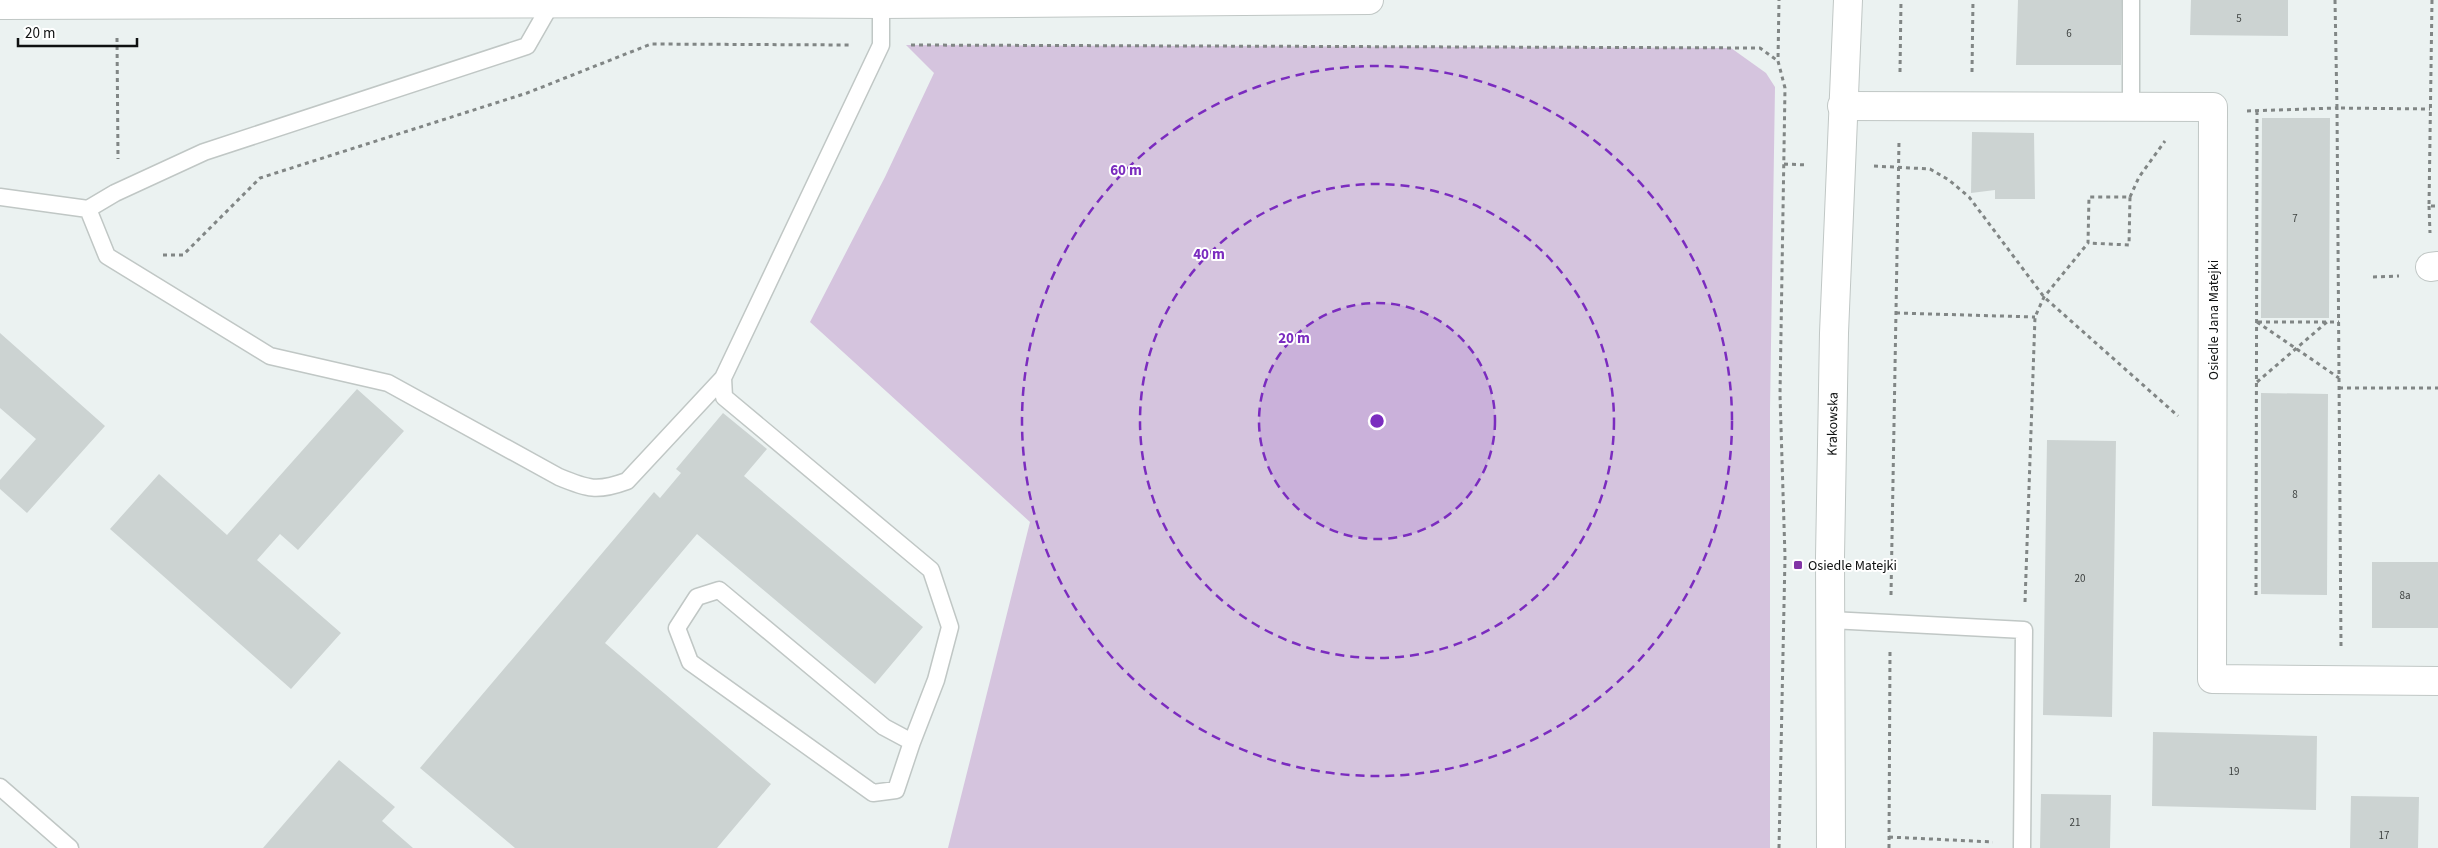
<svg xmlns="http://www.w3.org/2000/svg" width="2438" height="848" viewBox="0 0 2438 848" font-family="'Source Sans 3',sans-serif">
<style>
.green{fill:#d5c4de}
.building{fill:#ccd3d2}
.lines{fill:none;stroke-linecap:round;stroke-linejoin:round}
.service-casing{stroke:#c0c7c5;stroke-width:19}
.minor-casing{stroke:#c0c7c5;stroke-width:30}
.tertiary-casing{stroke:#c0c7c5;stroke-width:30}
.path{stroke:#818685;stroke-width:3;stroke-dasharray:4 4;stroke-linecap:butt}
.service{stroke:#fff;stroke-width:16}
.minor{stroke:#fff;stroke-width:28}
.tertiary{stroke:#fff;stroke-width:28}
.ring{fill:none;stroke:#7b2cbf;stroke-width:2.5;stroke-dasharray:9 6}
.poi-dot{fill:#8235a6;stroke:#fff;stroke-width:2}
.labels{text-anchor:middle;stroke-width:4;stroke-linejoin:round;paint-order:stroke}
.number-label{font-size:11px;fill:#3e4241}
.street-label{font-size:14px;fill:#0f1111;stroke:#fff}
.poi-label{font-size:14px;fill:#0f1111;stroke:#fff;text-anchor:start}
.centre{fill:#7b2cbf;stroke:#fff;stroke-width:2.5}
.ring-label{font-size:15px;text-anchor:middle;font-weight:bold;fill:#7b2cbf;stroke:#fff;stroke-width:4;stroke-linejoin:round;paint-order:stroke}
</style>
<rect width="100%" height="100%" fill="#ebf2f1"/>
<path class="green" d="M 906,45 L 1731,48 L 1766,73 L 1775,87 L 1770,409 L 1770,848 L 948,848 L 1030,522 L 810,322 L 885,177 L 934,73 Z"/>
<path class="building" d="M 2018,0 L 2122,0 L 2121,65 L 2016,65 Z
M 2191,0 L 2288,0 L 2288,36 L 2190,35 Z
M 2262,118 L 2330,118 L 2329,318 L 2261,318 Z
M 1972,132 L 2034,133 L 2035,199 L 1995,199 L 1995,190 L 1971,193 Z
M 0,333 L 105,426 L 27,513 L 0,489 L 0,480 L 36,439 L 0,408 Z
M 357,389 L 404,431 L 298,550 L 280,534 L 257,560 L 341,633 L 291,689 L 110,529 L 159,474 L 227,535 Z
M 2261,393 L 2328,394 L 2327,595 L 2261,594 Z
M 723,413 L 767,449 L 744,476 L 923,627 L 875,684 L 697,534 L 605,643 L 771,784 L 717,848 L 515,848 L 420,768 L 654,492 L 660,498 L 681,473 L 676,469 Z
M 2047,440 L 2116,441 L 2112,717 L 2043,715 Z
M 2372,562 L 2438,562 L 2438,628 L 2372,628 Z
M 2153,732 L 2317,736 L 2316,810 L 2152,806 Z
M 339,760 L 395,807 L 382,821 L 413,848 L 263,848 Z
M 2041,794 L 2111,795 L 2110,848 L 2040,848 Z
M 2351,796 L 2419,797 L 2418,848 L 2350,848 Z"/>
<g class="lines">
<g class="service-casing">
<path id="service" d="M 2131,107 L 2131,0
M 0,197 L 88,209 L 115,193 L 204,152 L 527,46 L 551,4
M 88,209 L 107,256 L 270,356 L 388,383 L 559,477 C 588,489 597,492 627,481 L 723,378 L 881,45 L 881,4
M 723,378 L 724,397 L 931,570 L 950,627 L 936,680 L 912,742 L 884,727 L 719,590 L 697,597 L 677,628 L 690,662 L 873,793 L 896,790 L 912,742
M 1831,620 L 2024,630 L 2022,848
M 0,787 L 70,848"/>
</g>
<g class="minor-casing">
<path id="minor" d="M 1842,106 L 2213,107 L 2212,679 L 2438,681
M 2430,267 L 2438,266"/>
</g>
<g class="tertiary-casing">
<path id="tertiary" d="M 0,5 L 714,3 L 881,4 L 1369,0
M 1831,848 L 1830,557 L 1834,333 L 1848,0"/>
</g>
<path class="path" d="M 2335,0 L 2337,108 L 2430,109
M 2432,0 L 2429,206 L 2438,206
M 117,38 L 118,159
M 911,45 L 1760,48 L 1778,61
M 1900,72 L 1901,0
M 1972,72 L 1973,0
M 2247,111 L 2337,108 L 2341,647
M 1784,164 L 1808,165
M 1874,166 L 1930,169 L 1949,180 L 1969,197 L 2044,297 L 2178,416
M 2130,197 L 2139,177 L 2165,141
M 2429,206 L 2430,233
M 163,255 L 183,255 L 260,178 L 527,93 L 651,44 L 850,45
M 2373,277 L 2399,276
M 1896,313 L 2035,317
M 2257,322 L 2339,378
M 2258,322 L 2339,322
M 2257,382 L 2327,322
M 2339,388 L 2438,388
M 1891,595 L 1899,141
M 2256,595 L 2257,111
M 2025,602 L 2035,317 L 2044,297 L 2088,243 L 2089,197 L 2130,197 L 2129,245 L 2088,243
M 1889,837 L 1993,842
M 1779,848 L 1785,557 L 1780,395 L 1785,88 L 1778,61 L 1779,0
M 1889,848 L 1890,651"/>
<use href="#service" class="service"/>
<use href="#minor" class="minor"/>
<use href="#tertiary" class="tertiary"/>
</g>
<circle cx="1377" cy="421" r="118" fill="#7b2cbf" fill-opacity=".12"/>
<g class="ring">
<circle cx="1377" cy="421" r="118"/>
<circle cx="1377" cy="421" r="237"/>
<circle cx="1377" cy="421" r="355"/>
</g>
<rect class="poi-dot" x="1793" y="560" width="10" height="10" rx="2.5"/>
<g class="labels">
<g class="number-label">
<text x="2239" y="22">5</text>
<text x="2069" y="37">6</text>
<text x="2295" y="222">7</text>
<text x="2295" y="498">8</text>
<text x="2080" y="582">20</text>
<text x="2405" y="599">8a</text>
<text x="2234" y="775">19</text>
<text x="2075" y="826">21</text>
<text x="2384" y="839">17</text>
</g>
<g class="street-label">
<text transform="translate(2213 320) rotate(-90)" y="5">Osiedle Jana Matejki</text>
<text transform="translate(1832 424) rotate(-89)" y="5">Krakowska</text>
</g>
<g class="poi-label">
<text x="1808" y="570">Osiedle Matejki</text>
</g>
</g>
<circle cx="1377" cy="421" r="8" class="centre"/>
<g class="ring-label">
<text x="1126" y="175">60 m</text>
<text x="1209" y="259">40 m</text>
<text x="1294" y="343">20 m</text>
</g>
<path d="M18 38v8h119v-8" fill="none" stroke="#0f1111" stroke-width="2.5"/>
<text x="25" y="38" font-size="15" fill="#0f1111" stroke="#ffffff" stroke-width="4" paint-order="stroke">20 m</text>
</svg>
